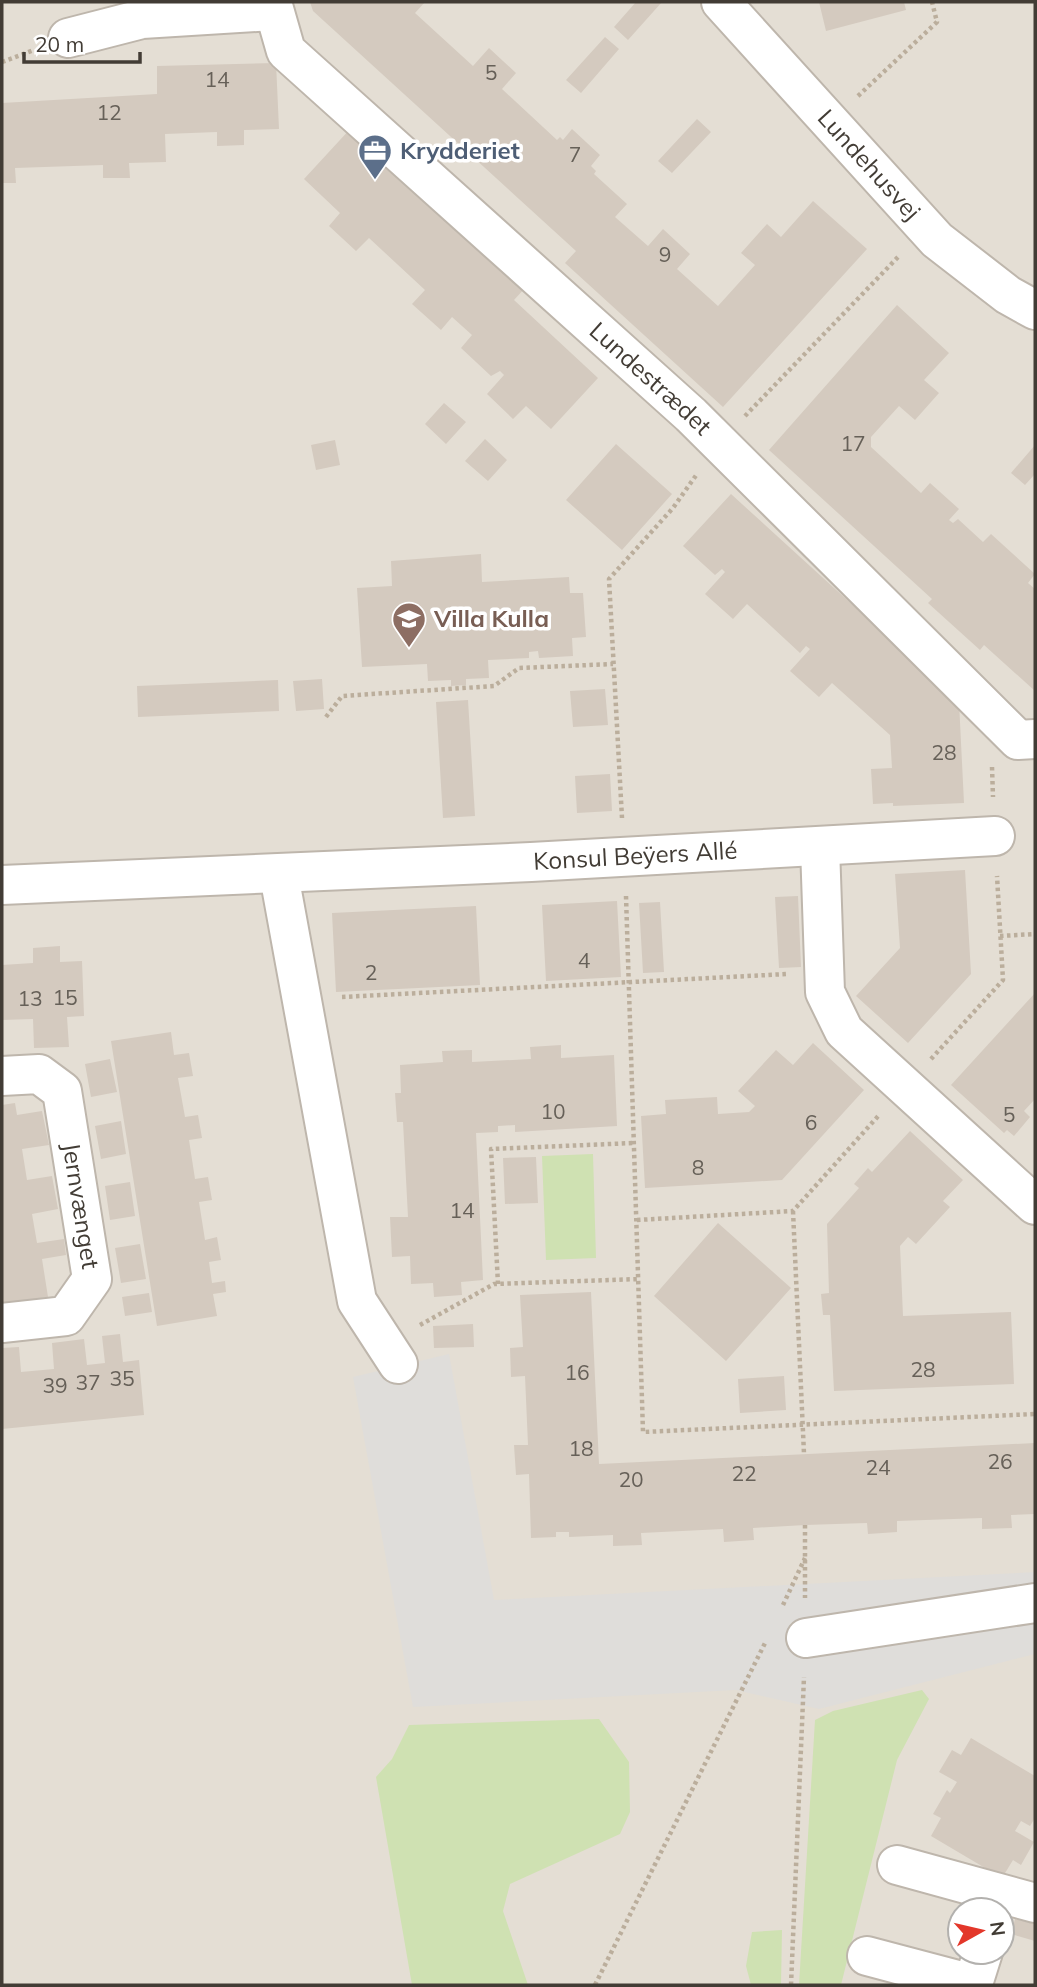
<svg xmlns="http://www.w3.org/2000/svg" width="1037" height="1987" viewBox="0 0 1037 1987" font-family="Mulish,sans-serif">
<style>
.residential{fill:#e4ded4;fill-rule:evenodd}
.green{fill:#cfe1b2}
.parking{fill:#dfddda}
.building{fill:#d4cabf}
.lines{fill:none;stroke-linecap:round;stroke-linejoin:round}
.minor-casing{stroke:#beb6ac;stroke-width:42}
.path{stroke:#bbae9c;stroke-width:4.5;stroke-dasharray:3.5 3.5;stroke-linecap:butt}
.minor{stroke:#fff;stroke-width:38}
.labels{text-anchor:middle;stroke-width:7;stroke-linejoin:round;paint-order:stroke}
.number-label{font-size:21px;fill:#666058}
.service-label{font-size:24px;font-weight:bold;fill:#4e5e75;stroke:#fff;text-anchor:start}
.street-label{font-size:24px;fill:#423c35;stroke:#fff}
.education-label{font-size:24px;font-weight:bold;fill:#785e54;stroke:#fff;text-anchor:start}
</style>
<rect width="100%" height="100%" fill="#f1ece5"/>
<path class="residential" d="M 2,2 L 1035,2 L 1035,1985 L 2,1985 ZM 960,1910 L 1002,1910 L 1002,1952 L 960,1952 Z"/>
<path class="green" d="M 593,1154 L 596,1258 L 546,1260 L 542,1156 Z
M 922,1690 L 929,1699 L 897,1760 L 841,1985 L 799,1985 L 815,1720 L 833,1711 Z
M 599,1719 L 629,1762 L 630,1812 L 620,1834 L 510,1884 L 503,1911 L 528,1985 L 412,1985 L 376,1777 L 392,1759 L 409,1725 Z
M 782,1930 L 781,1985 L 751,1985 L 746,1966 L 752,1932 Z"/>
<path class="parking" d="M 449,1354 L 494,1600 L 1035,1572 L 1035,1654 L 819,1709 L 736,1690 L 413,1707 L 353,1377 Z"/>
<path class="building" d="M 310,2 L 425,2 L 415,13 L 473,66 L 489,48 L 516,73 L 502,89 L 557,140 L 560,137 L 563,140 L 572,129 L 600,155 L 591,166 L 596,171 L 594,174 L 627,204 L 615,217 L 648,246 L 663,229 L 690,254 L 677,269 L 718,306 L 755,265 L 741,253 L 767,224 L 781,237 L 813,201 L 867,249 L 723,407 L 565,263 L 576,251 L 313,11 Z
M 636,2 L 662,2 L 628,40 L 614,27 Z
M 819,2 L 904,2 L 906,10 L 826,31 Z
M 605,37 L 619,49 L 581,93 L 566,80 Z
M 276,63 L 279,129 L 244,130 L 244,145 L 217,146 L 217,132 L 165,134 L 166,162 L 129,163 L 130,178 L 103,178 L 103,165 L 15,168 L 16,183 L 2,183 L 2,103 L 157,94 L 157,66 Z
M 697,119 L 711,132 L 672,173 L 658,161 Z
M 351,128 L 525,288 L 514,300 L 598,378 L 551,429 L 526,406 L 513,419 L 487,394 L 504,375 L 500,371 L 491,376 L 461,348 L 472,335 L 452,317 L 441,330 L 412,304 L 425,290 L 369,238 L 356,251 L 329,226 L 340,213 L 304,179 Z
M 897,305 L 949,353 L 924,380 L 939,393 L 915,420 L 899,406 L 871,437 L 871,447 L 921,493 L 930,483 L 959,509 L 949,520 L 953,523 L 958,519 L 983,542 L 991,534 L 1035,574 L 1028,583 L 1035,589 L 1035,691 L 984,645 L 980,650 L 928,603 L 932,599 L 769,450 Z
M 444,403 L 466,422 L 446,444 L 425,424 Z
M 485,439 L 507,460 L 488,481 L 465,461 Z
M 335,440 L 340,465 L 316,470 L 311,445 Z
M 616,444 L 672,494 L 622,550 L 566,500 Z
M 1035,445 L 1035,474 L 1025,485 L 1011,473 Z
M 731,494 L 959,702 L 964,803 L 893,806 L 893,803 L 873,804 L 871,769 L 892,768 L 890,735 L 832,683 L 819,697 L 790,671 L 810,649 L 806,646 L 800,653 L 747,604 L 733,619 L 705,594 L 725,572 L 722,569 L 715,575 L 683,546 Z
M 481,554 L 482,582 L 569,577 L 570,593 L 583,593 L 586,637 L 572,638 L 573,656 L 539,658 L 538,651 L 529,652 L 529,658 L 488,660 L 489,678 L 466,679 L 466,685 L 451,686 L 451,680 L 428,681 L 427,664 L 362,667 L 357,588 L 392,586 L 391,561 Z
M 322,679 L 324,709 L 296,711 L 293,681 Z
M 278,680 L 279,711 L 138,717 L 137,686 Z
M 605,689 L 608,725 L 573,727 L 570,691 Z
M 468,700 L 475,816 L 443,818 L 436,702 Z
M 610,774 L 612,811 L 577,813 L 575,776 Z
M 965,870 L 971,974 L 908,1043 L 856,996 L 900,948 L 895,874 Z
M 798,896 L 801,967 L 779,968 L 775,897 Z
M 617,901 L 621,977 L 546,981 L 542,905 Z
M 660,902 L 664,972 L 643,973 L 639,903 Z
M 476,906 L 480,985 L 336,992 L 332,913 Z
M 60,946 L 60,962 L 82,961 L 84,1016 L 67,1017 L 69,1047 L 34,1048 L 33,1019 L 2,1020 L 2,965 L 33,963 L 33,948 Z
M 1035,993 L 1035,1099 L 1024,1111 L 1030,1117 L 1014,1136 L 1007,1130 L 1004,1133 L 951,1085 Z
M 171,1032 L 174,1055 L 189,1053 L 193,1076 L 178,1078 L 185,1117 L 198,1115 L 202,1138 L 189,1140 L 195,1179 L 208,1177 L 212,1200 L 199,1202 L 205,1240 L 217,1237 L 221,1260 L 209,1262 L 212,1283 L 225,1281 L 226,1292 L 213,1294 L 217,1316 L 157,1326 L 111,1041 Z
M 813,1043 L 864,1090 L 782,1180 L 645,1188 L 641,1116 L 666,1114 L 665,1100 L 717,1097 L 718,1114 L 749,1112 L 755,1106 L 738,1091 L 776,1050 L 793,1065 Z
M 561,1045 L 561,1058 L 614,1055 L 617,1126 L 515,1132 L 515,1125 L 498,1126 L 498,1132 L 476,1133 L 483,1280 L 461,1282 L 462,1295 L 434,1297 L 433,1283 L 411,1284 L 410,1256 L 392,1257 L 390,1217 L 408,1217 L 403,1122 L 397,1122 L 395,1093 L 401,1093 L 400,1065 L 443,1062 L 442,1051 L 472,1050 L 472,1062 L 531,1059 L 530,1047 Z
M 110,1059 L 117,1092 L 91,1097 L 85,1064 Z
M 15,1103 L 17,1115 L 42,1111 L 49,1145 L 22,1149 L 27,1180 L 52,1176 L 58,1209 L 32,1214 L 37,1243 L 64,1239 L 66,1255 L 42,1259 L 48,1297 L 2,1304 L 2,1105 Z
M 121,1121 L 126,1154 L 101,1159 L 95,1126 Z
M 910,1131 L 963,1180 L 943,1201 L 950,1207 L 916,1244 L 908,1237 L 900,1246 L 903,1316 L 1011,1312 L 1014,1384 L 834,1391 L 830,1315 L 823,1315 L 821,1294 L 829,1293 L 827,1224 L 859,1188 L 854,1184 L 868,1168 L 872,1172 Z
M 536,1157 L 538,1203 L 505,1204 L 503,1158 Z
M 130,1182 L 135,1216 L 110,1220 L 105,1186 Z
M 718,1223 L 791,1288 L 726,1361 L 654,1296 Z
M 140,1244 L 146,1279 L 121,1283 L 115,1248 Z
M 591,1292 L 599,1464 L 1035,1443 L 1035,1514 L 1011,1515 L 1012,1528 L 982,1529 L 982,1518 L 897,1521 L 897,1532 L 868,1534 L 867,1523 L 805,1525 L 753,1528 L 754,1540 L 724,1542 L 723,1529 L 641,1533 L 642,1545 L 613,1546 L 613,1535 L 569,1537 L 569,1532 L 556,1532 L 556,1537 L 531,1538 L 529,1474 L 516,1475 L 514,1445 L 528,1445 L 525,1376 L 511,1377 L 510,1348 L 523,1347 L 520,1295 Z
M 149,1293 L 152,1312 L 125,1316 L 122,1297 Z
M 473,1324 L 474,1347 L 434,1348 L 433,1326 Z
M 120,1334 L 123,1362 L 139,1360 L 144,1415 L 2,1429 L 2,1348 L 19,1347 L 21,1372 L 54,1369 L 52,1343 L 84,1339 L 87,1365 L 105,1363 L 102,1336 Z
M 784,1376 L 786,1410 L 740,1413 L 738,1379 Z
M 971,1738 L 1035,1776 L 1035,1818 L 1030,1826 L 1021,1821 L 1015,1831 L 1034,1842 L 1021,1865 L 1013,1860 L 1002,1878 L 931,1836 L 941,1818 L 933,1814 L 947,1790 L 950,1793 L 957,1782 L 939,1772 L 952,1750 L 961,1755 Z
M 1015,1919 L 1035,1924 L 1035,1941 L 1011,1934 Z"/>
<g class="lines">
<g class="minor-casing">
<g id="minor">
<path id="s1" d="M 272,2 L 286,51 L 691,415 L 1018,740 L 1035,739"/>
<path id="s2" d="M 721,2 L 937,240 L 1008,295 L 1035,310"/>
<path d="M 68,38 L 142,19 L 272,11"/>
<path d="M 820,847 L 825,992 L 844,1031 L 1035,1205"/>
<path d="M 279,875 L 357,1301 L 398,1364"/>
<path id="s3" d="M 2,885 L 531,862 L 995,836"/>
<path id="s4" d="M 2,1076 L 39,1074 L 62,1091 L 92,1279 L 66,1316 L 2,1323"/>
<path d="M 806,1638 L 1035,1603"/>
<path d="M 897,1865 L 1035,1903"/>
<path d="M 867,1956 L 973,1984 L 983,1952"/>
</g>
</g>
<path class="path" d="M 2,62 L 34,50
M 858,96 L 937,22 L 932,2
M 745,416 L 899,256
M 326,717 L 342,696 L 494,686 L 519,668 L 613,664
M 992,767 L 993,797
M 622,818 L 609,579 L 673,508 L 697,474
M 626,896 L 643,1432 L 1035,1414
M 1000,936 L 1035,934
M 342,997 L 787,974
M 931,1059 L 1003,980 L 997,876
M 793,1211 L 804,1454
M 637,1220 L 793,1211 L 880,1114
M 498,1284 L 491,1149 L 634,1143
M 420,1325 L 494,1284 L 639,1279
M 805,1525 L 805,1598
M 783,1605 L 805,1558
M 595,1985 L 766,1641
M 791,1985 L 804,1677"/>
<use href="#minor" class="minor"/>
</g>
<defs>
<g id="office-pin" transform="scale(1.75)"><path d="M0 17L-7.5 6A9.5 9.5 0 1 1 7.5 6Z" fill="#5c6f8a" stroke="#fff"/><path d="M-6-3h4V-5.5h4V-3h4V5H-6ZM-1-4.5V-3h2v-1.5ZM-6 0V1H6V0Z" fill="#fff"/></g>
<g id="school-pin" transform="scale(1.75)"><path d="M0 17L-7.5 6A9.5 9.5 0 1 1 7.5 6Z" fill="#8d6e63" stroke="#fff"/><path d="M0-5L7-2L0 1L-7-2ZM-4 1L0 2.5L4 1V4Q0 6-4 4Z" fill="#fff"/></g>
</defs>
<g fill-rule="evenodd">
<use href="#office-pin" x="375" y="151"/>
<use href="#school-pin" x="409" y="619"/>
</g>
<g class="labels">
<g class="number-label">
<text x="491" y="80">5</text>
<text x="217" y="87">14</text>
<text x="109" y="120">12</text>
<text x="575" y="162">7</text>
<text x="665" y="262">9</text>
<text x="853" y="451">17</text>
<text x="944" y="760">28</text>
<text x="584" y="968">4</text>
<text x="371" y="980">2</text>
<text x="65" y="1005">15</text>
<text x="30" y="1006">13</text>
<text x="553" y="1119">10</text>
<text x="1009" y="1122">5</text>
<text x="811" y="1130">6</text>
<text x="698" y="1175">8</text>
<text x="462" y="1218">14</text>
<text x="923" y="1377">28</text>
<text x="577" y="1380">16</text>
<text x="122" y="1386">35</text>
<text x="88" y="1390">37</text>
<text x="55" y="1393">39</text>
<text x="581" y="1456">18</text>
<text x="1000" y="1469">26</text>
<text x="878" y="1475">24</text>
<text x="744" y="1481">22</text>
<text x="631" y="1487">20</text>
</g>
<g class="service-label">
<text x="400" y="159">Krydderiet</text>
</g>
<g class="street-label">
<text dy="8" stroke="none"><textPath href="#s2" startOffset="220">Lundehusvej</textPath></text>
<text dy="8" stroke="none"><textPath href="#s1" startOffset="541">Lundestrædet</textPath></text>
<text dy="8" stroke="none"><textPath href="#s3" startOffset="634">Konsul Beÿers Allé</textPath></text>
<text dy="8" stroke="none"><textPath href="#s4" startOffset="182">Jernvænget</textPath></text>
</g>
<g class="education-label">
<text x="434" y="627">Villa Kulla</text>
</g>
</g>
<rect width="1037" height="1987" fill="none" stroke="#423c35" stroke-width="7"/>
<g transform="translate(981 1931) rotate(82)"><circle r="33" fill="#ffffff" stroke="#b3b1ae" stroke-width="2"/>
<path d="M0-5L12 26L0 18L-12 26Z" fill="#e3372a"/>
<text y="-10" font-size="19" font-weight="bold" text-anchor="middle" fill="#423c35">N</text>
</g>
<path d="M24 52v10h116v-10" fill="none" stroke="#423c35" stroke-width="3.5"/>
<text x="35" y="52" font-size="21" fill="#423c35" stroke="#ffffff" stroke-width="5" paint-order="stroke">20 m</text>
</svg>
